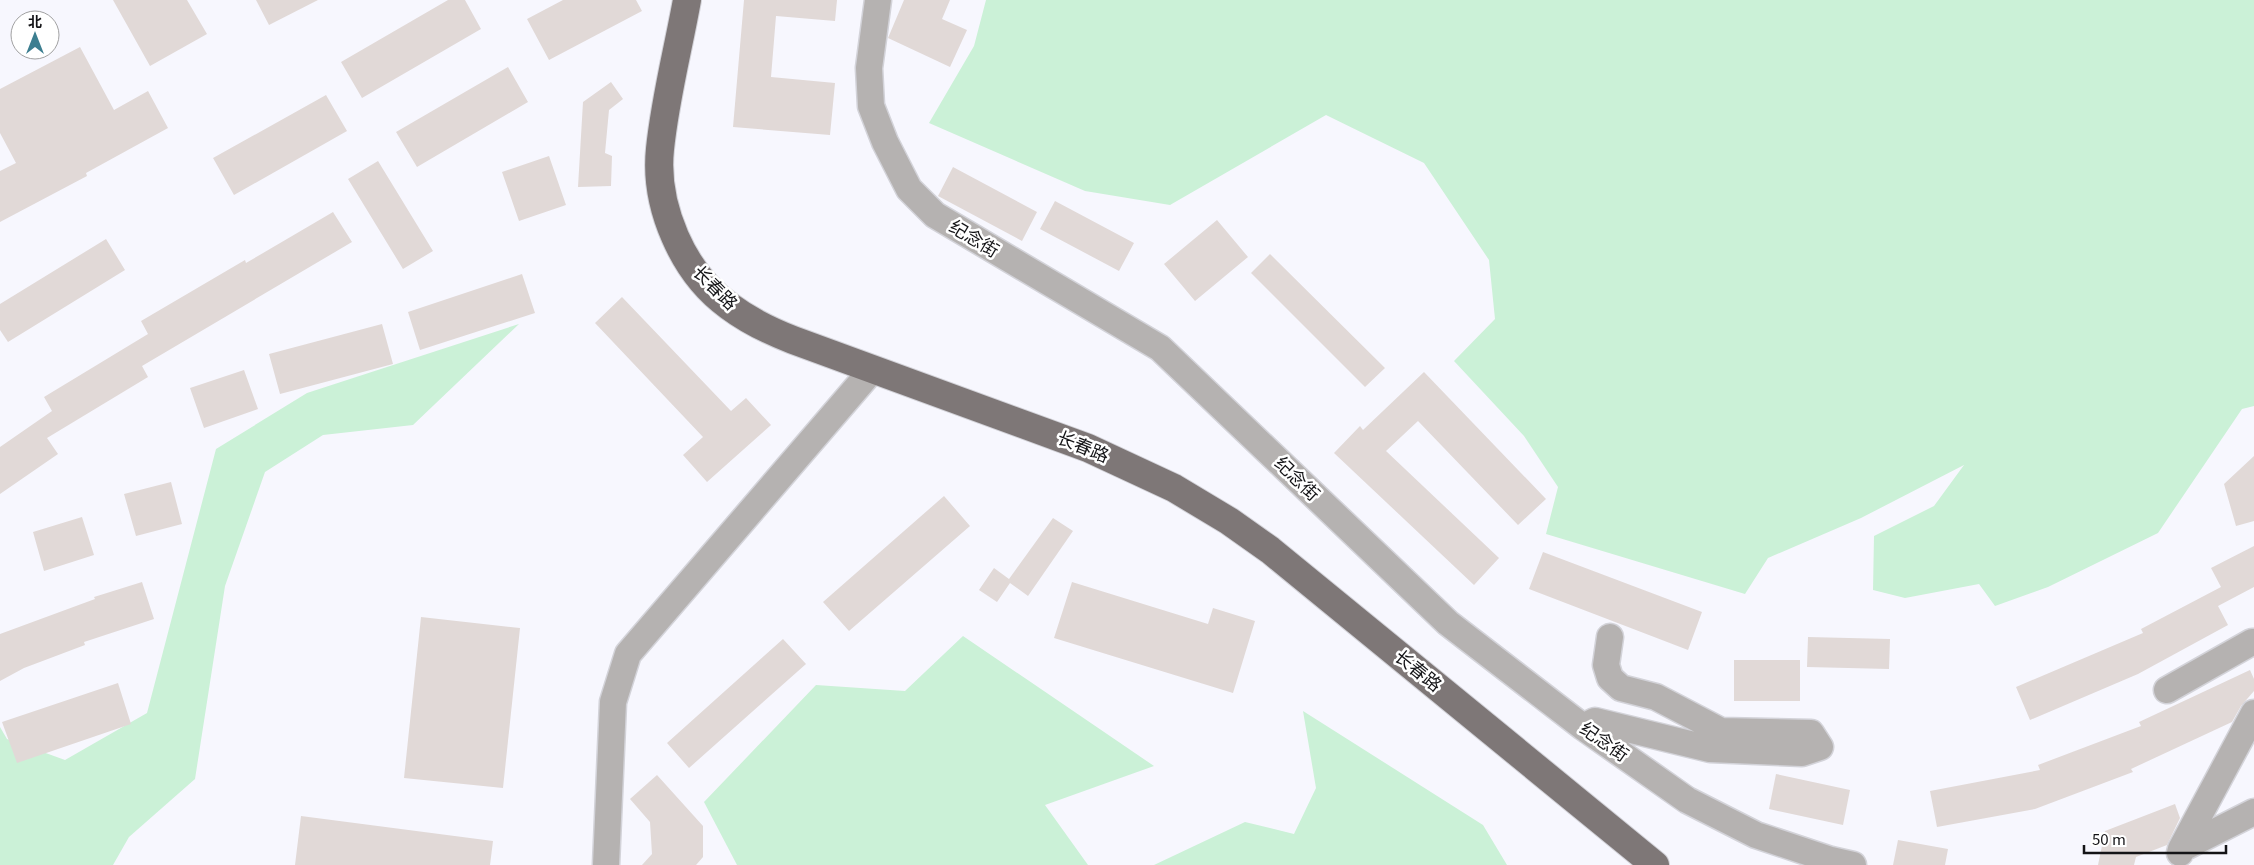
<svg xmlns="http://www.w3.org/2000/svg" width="2254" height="865" viewBox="0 0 2254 865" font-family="Georgia,'Noto Sans SC',serif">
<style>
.green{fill:#cbf1d7}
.building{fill:#e1d9d7}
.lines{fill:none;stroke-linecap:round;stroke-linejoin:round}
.minor-casing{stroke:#d3d3d9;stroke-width:29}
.major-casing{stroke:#d3d3d9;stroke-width:30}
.minor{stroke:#b5b2b1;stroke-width:26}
.major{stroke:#7e7777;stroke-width:28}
.labels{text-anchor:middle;stroke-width:5;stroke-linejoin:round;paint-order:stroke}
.street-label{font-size:18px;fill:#141417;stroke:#fff}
</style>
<rect width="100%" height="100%" fill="#f7f7fe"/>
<path class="green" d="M 986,0 L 2254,0 L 2254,406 L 2242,409 L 2158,533 L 2048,587 L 1995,606 L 1979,584 L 1905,598 L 1873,590 L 1874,536 L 1934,506 L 1964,465 L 1861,518 L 1768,558 L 1745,594 L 1546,534 L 1558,487 L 1524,436 L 1454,361 L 1495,319 L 1489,260 L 1424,163 L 1326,115 L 1170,205 L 1085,191 L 929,123 L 974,46 Z
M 519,324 L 413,425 L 323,435 L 265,472 L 225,586 L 195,779 L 129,837 L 113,865 L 0,865 L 0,727 L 7,739 L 65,760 L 147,713 L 216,449 L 307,393 Z
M 963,636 L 1154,766 L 1045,805 L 1088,865 L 737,865 L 704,802 L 816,685 L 905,691 Z
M 1303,711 L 1483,825 L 1507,865 L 1154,865 L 1245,822 L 1294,834 L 1316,788 Z"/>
<path class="building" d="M 113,0 L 187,0 L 207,34 L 150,66 Z
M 256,0 L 318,0 L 269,25 Z
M 448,0 L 465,0 L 481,29 L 362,98 L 341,62 Z
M 563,0 L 636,0 L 642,11 L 549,60 L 527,19 Z
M 744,0 L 837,0 L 835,21 L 776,16 L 771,77 L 835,83 L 830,135 L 733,127 Z
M 904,0 L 950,0 L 942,19 L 967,30 L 950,67 L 888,38 Z
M 80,47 L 114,110 L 148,91 L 168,128 L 86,173 L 87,176 L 0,222 L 0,171 L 16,163 L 0,133 L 0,89 Z
M 508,67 L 528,102 L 417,167 L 396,132 Z
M 611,82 L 623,99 L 609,110 L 605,153 L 612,156 L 611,186 L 578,187 L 583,102 Z
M 326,95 L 347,131 L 234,195 L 213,158 Z
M 549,156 L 566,205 L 519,221 L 502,172 Z
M 378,161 L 433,251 L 403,269 L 348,179 Z
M 953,167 L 1037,212 L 1022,241 L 938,196 Z
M 1055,201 L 1134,243 L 1119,271 L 1040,229 Z
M 333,212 L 352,242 L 142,366 L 148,377 L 47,438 L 58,454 L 0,494 L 0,447 L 52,411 L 44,397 L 148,334 L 141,321 L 245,260 L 246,263 Z
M 1217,220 L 1248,257 L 1195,301 L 1164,264 Z
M 106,239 L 125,270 L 8,342 L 0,330 L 0,304 Z
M 1270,254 L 1385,368 L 1365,387 L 1251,273 Z
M 522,274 L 535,313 L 420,350 L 408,312 Z
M 622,297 L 731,411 L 746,398 L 771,425 L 707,482 L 683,455 L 703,437 L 595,323 Z
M 382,324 L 393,364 L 280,394 L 269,354 Z
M 244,370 L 258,409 L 204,428 L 190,388 Z
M 1424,372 L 1546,499 L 1518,525 L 1418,421 L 1386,451 L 1499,558 L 1474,585 L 1334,453 L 1360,426 L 1363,430 Z
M 2254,456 L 2254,521 L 2236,526 L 2224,484 Z
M 171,482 L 182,524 L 136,536 L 124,494 Z
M 944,496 L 970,526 L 849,631 L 823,602 Z
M 82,517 L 94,555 L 44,571 L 33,532 Z
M 1053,518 L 1073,531 L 1028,596 L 1010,583 L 997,602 L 979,590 L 994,568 L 1009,579 Z
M 2254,546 L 2254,587 L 2218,606 L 2228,625 L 2138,674 L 2030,720 L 2016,687 L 2143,633 L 2141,629 L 2221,587 L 2211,568 Z
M 1543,552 L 1702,612 L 1688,650 L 1529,589 Z
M 142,582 L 154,619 L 84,642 L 85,645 L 24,668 L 0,681 L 0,634 L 95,599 L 94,597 Z
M 1072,582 L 1208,624 L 1213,608 L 1255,621 L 1233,693 L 1054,638 Z
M 421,617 L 520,628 L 503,788 L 404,778 Z
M 1808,637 L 1890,639 L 1889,669 L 1807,667 Z
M 783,639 L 806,664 L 689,768 L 667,743 Z
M 1734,660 L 1800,660 L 1800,701 L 1734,701 Z
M 2250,670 L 2254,679 L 2254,691 L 2241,706 L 2232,722 L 2131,769 L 2133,772 L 2035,809 L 1937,827 L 1930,791 L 2040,770 L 2038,765 L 2141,726 L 2139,722 Z
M 118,683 L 131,724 L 17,763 L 2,722 Z
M 1776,774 L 1850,790 L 1843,825 L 1769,809 Z
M 657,775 L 703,826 L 703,857 L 696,865 L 642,865 L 652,854 L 650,822 L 630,799 Z
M 2175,804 L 2180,818 L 2167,845 L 2136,857 L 2134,865 L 2098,865 L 2105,831 Z
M 301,816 L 493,841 L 490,865 L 295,865 Z
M 1898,840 L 1948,849 L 1945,865 L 1893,865 Z"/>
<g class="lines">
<g class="minor-casing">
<path id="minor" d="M 878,0 L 869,68 L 871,106 L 885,142 L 909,189 L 935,215 L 1160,348 L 1448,623 L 1583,727 L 1687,800 L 1756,835 L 1831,860 L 1853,865
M 2167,690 L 2252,642 L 2254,643
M 1583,727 L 1595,721 L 1710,749 L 1802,753 L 1820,747 L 1811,733 L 1721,731 L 1656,697 L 1621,688 L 1610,678 L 1606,665 L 1610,637
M 2181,849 L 2254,713
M 2180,853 L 2181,849 L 2254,812
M 606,865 L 613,702 L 628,654 L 872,370"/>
</g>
<g class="major-casing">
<path id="major" d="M 687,0 C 678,50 665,99 660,149 C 654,206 683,273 729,306 C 749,321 770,331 793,340 L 1088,448 L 1174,488 L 1229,521 L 1270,550 L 1655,865"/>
</g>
<use href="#minor" class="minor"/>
<use href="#major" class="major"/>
</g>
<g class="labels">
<g class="street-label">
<text transform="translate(974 239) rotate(31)" y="6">纪念街</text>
<text transform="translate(715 288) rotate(45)" y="6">长春路</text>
<text transform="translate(1083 447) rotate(22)" y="6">长春路</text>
<text transform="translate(1297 479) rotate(44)" y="6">纪念街</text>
<text transform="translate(1418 671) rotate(39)" y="6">长春路</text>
<text transform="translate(1604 742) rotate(35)" y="6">纪念街</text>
</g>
</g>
<g transform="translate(35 35)"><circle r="24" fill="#ffffff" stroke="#a1a1a2"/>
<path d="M0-4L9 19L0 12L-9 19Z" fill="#3c7e90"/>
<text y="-8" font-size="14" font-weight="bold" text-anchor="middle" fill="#141417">北</text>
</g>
<path d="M2084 845v8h142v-8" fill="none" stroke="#141417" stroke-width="2.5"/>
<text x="2092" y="845" font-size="15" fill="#141417" stroke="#ffffff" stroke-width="4" paint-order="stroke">50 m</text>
</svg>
